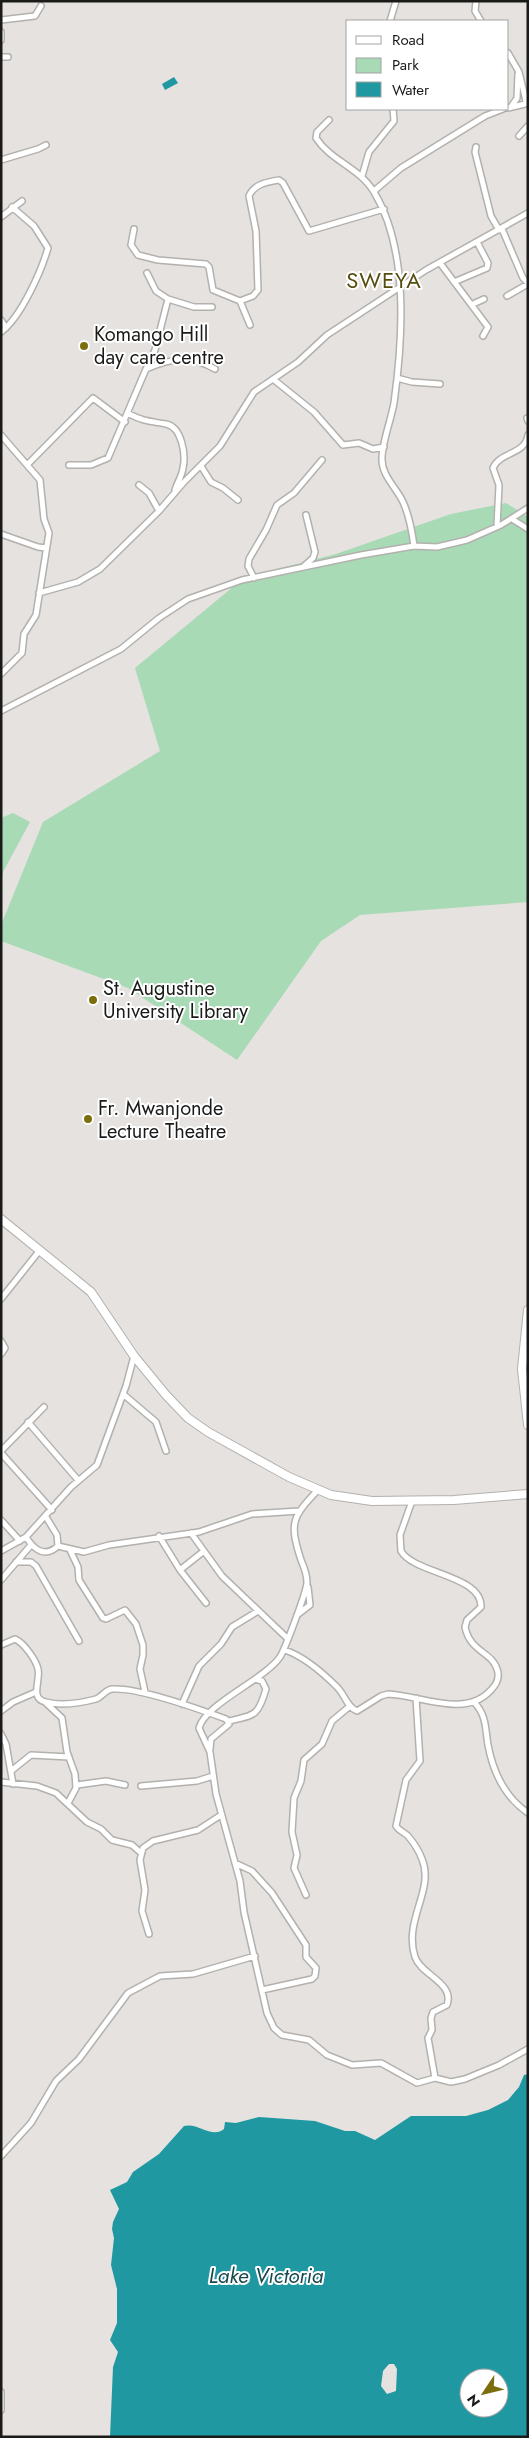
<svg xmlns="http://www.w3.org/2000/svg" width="529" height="2438" viewBox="0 0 529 2438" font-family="Jost,sans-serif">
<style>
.green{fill:#a8dab6}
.water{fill:#1f98a2;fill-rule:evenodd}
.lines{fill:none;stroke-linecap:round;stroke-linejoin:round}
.street-casing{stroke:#b3b1ae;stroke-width:8}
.secondary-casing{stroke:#b3b1ae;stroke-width:10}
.street{stroke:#fff;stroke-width:5}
.secondary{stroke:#fff;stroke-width:8}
.poi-dot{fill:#7b6f0d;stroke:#fff;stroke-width:2}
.labels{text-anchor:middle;stroke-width:4;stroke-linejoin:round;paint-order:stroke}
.poi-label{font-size:20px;fill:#1a1a19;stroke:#fff;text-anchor:start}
.water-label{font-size:21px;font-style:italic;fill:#18484d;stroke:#fff}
.quarter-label{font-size:22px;letter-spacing:1px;fill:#564e0f;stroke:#fff}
</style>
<rect width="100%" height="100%" fill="#e5e2df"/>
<path class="green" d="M 506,503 L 528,517 L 528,902 L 360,915 L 321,941 L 237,1060 L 128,988 L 1,941 L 1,925 L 43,822 L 160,751 L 135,668 L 245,577 L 336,554 L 451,514 Z
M 13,813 L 30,822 L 3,872 L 1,884 L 1,818 Z"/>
<path class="water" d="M 174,77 L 178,83 L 165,90 L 162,84 Z
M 528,2074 L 528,2437 L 110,2437 L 113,2367 L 118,2352 L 110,2340 L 117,2323 L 117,2289 L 111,2265 L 114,2238 L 112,2229 L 113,2222 L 119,2209 L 110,2190 L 127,2182 L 133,2172 L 159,2154 L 184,2126 C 198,2122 212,2139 224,2129 L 225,2122 L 236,2123 L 259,2117 L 315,2121 L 345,2131 L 355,2131 L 375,2140 L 411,2116 L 466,2116 L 488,2110 L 508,2100 L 519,2087 L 524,2075 ZM 389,2364 L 394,2364 L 397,2369 L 396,2391 L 387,2394 L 381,2386 L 383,2371 ZM 469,2378 L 499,2378 L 499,2408 L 469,2408 Z"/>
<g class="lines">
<g class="street-casing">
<path id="street" d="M 476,1 L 475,11 L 481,21
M 1,20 L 35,16 L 41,6
M 390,21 L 396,1
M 1,32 L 1,40
M 508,53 L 519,72 L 526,101 L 525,104 L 508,108
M 1,57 L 8,57
M 511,107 L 517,98 L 518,74
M 329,120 L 317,132 L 316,138 C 331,161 360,168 374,192 C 409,250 403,338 394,403 C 391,420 382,443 382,458 C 381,475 396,487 403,502 C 409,515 412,531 414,546
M 519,136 L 528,126
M 476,147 L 475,152 L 491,216 L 499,230
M 1,160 L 38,149 L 46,145
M 362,176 L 369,152 L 394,121 L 393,109
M 374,191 L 401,168 L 485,116 L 503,109
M 1,217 L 22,201
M 134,229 L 131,245 L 138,255 L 158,260 L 206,264 L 209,267 L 213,290 L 240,301 L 253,296 L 258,290 L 256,231 L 249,196 C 254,184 267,182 279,180 L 283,183 L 309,231 L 384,209
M 502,229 L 523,278 L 528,283
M 440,263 L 488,327 L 483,336
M 454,282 L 487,268 L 488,263 L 477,242
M 507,296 L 528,284
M 168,299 L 194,307 L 212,307
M 240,301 L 250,325
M 473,304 L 484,299
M 1,320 L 6,328
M 1,332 C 21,317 41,272 48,248 L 34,226 L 12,207
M 146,369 L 155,350 L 168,299 L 156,291 L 147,273
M 397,378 L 412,382 L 440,384
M 273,379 L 314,412 L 343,445 L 359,443 L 373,449 L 384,447
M 129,414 C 145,422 150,421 166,424 C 182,427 186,455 183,468 C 182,476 177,483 175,490
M 527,418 L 528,421
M 1,435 L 40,480 L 44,519 L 49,533 L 36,615 L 24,634 L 22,653 L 1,674
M 28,464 L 93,398 L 125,422
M 69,465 L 91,465 L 108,458 L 146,369 C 172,358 190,355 215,369
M 201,466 L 211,482 L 223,488 L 238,500
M 139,485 L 149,493 L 159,511
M 512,519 L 528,529
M 497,526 L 499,485 L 493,468 C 501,451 525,455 528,435
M 1,534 L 38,547 L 46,548
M 303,567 L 313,558 L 315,552 L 306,515
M 254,578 L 248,566 L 249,559 L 266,530 L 277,505 L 294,493 L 322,460
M 39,593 L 78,582 L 100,569 L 159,511 L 184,482 L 220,446 L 254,392 L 298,362 L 327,335 L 426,270 L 528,213
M 1,711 L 121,649 L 159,618 L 188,599 L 242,580 L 361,555 L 414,546 L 437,547 L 467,540 L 501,525 L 528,508
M 1,1299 L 40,1250
M 1,1341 L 5,1348 L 1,1354
M 123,1394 L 156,1422 L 166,1451
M 28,1422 L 78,1480
M 1,1451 L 44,1407
M 1,1453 L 52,1510
M 318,1490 C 292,1517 289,1523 301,1560 C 304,1567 307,1575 307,1582 C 307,1591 285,1649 280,1657 C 264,1680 205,1704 199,1728 L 210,1752 L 216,1794 L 240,1881 L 244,1912 L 267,2013 L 274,2028 L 282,2035 L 309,2040 L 327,2055 L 352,2065 L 381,2063 L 417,2083 L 435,2078 L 451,2082 L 465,2079 L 499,2065 L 528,2049
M 1,1520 L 20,1541
M 191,1533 L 222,1576 L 288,1639
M 159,1536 L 180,1570 L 206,1603
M 26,1537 C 34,1550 45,1558 58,1546 L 57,1535 L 46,1517
M 58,1546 L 84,1552 L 109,1545 L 199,1532 L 252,1514 L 299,1511
M 70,1550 L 78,1567 L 79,1580 L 103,1618 L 106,1619 L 125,1610 L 136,1624 L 143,1645 L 143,1655 L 140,1669 L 145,1692
M 1,1551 L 26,1537 L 71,1487 L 97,1465 L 126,1386 L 134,1356
M 16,1562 L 31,1562 L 36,1566 L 79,1641
M 180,1570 L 204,1551
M 1,1580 L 31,1545
M 297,1615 L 310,1605 L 308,1587
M 1,1645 L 15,1639 C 24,1643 36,1660 38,1669 C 41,1680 29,1699 46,1702 C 61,1706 81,1703 96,1699 C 102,1697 105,1690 112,1689 C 139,1687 199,1709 226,1719 L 229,1724 L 211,1739 L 210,1749
M 285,1650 C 305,1657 322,1672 337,1687 C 345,1695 347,1707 357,1711 L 381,1696 L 388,1694 C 420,1695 465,1719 491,1690 C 497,1684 500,1677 497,1669 C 492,1652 470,1652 465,1627 L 467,1620 L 481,1607 C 482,1575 414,1574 401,1551 L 400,1535 L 412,1501
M 416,1698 L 420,1761 L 406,1780 L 396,1826 C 399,1831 404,1832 408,1836 C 414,1843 419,1851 422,1859 C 435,1890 403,1920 415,1957 C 421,1975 455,1983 447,2005 L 433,2012 L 431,2018 L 432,2030 L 428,2038 L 435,2078
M 474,1702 C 487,1716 485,1728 488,1745 C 493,1772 505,1797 528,1813
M 46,1703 L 62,1718 L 67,1752 L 75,1774 L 76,1788 L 68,1803
M 182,1704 L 199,1666 L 221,1644 L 232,1627 L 258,1611
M 1,1711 L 13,1702 L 36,1692
M 229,1721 C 254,1715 258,1717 266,1689 L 262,1681 L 255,1679
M 1,1734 L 6,1744 L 13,1784
M 11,1771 L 31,1755 L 69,1757
M 1,1782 L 37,1786 L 56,1793 L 87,1822 L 101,1829 L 112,1840 L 132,1845 L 141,1853
M 77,1785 L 106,1781 L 125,1785
M 141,1786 L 197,1781 L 213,1776
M 235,1863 L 252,1871 L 272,1893 L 306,1945 L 306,1957 L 316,1968 L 315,1976 L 312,1979 L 262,1990
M 306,1895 L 294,1868 L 297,1855 L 292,1832 L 294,1798 L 301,1781 L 304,1760 L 322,1744 L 332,1721 L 350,1706
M 149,1934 L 142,1911 L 145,1890 L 140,1860 L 143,1848 L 153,1841 L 198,1830 L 221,1815
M 1,2156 L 31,2123 L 56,2081 L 79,2059 L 128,1993 L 160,1976 L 193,1974 L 255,1956
M 1,2392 L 1,2410"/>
</g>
<g class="secondary-casing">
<path id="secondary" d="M 1,1219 L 91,1292 L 134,1356 L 166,1395 L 188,1418 L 208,1432 L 289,1477 L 331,1495 L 372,1501 L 454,1500 L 528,1494
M 528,1310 L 522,1369 L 528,1425"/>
</g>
<use href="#street" class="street"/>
<use href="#secondary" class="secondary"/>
</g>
<g class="poi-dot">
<circle cx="84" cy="346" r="5"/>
<circle cx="93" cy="1000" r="5"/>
<circle cx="88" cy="1119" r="5"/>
</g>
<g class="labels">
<g class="poi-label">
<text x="94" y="341">Komango Hill<tspan x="94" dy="23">day care centre</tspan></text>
<text x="103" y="995">St. Augustine<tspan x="103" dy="23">University Library</tspan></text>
<text x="98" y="1115">Fr. Mwanjonde<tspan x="98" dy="23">Lecture Theatre</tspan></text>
</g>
<g class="water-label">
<text x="266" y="2283">Lake Victoria</text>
</g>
<g class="quarter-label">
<text x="384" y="288">SWEYA</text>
</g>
</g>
<rect width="529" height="2438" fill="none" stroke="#1a1a19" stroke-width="5"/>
<rect x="346" y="20" width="162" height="90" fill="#ffffff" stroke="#a3a3a3"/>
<rect x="356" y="36" width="25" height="8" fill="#ffffff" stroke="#a3a3a3"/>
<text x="392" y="45" font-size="15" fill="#1a1a19">Road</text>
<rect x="356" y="58" width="25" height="15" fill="#a8dab6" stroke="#a3a3a3"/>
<text x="392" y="70" font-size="15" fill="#1a1a19">Park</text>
<rect x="356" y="82" width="25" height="15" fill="#1f98a2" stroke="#a3a3a3"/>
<text x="392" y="95" font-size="15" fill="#1a1a19">Water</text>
<g transform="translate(484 2393) rotate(235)"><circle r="24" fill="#ffffff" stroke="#a3a3a3"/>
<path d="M0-4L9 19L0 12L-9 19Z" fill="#7b6f0d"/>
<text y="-8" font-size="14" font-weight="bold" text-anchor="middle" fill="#1a1a19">N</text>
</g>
</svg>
